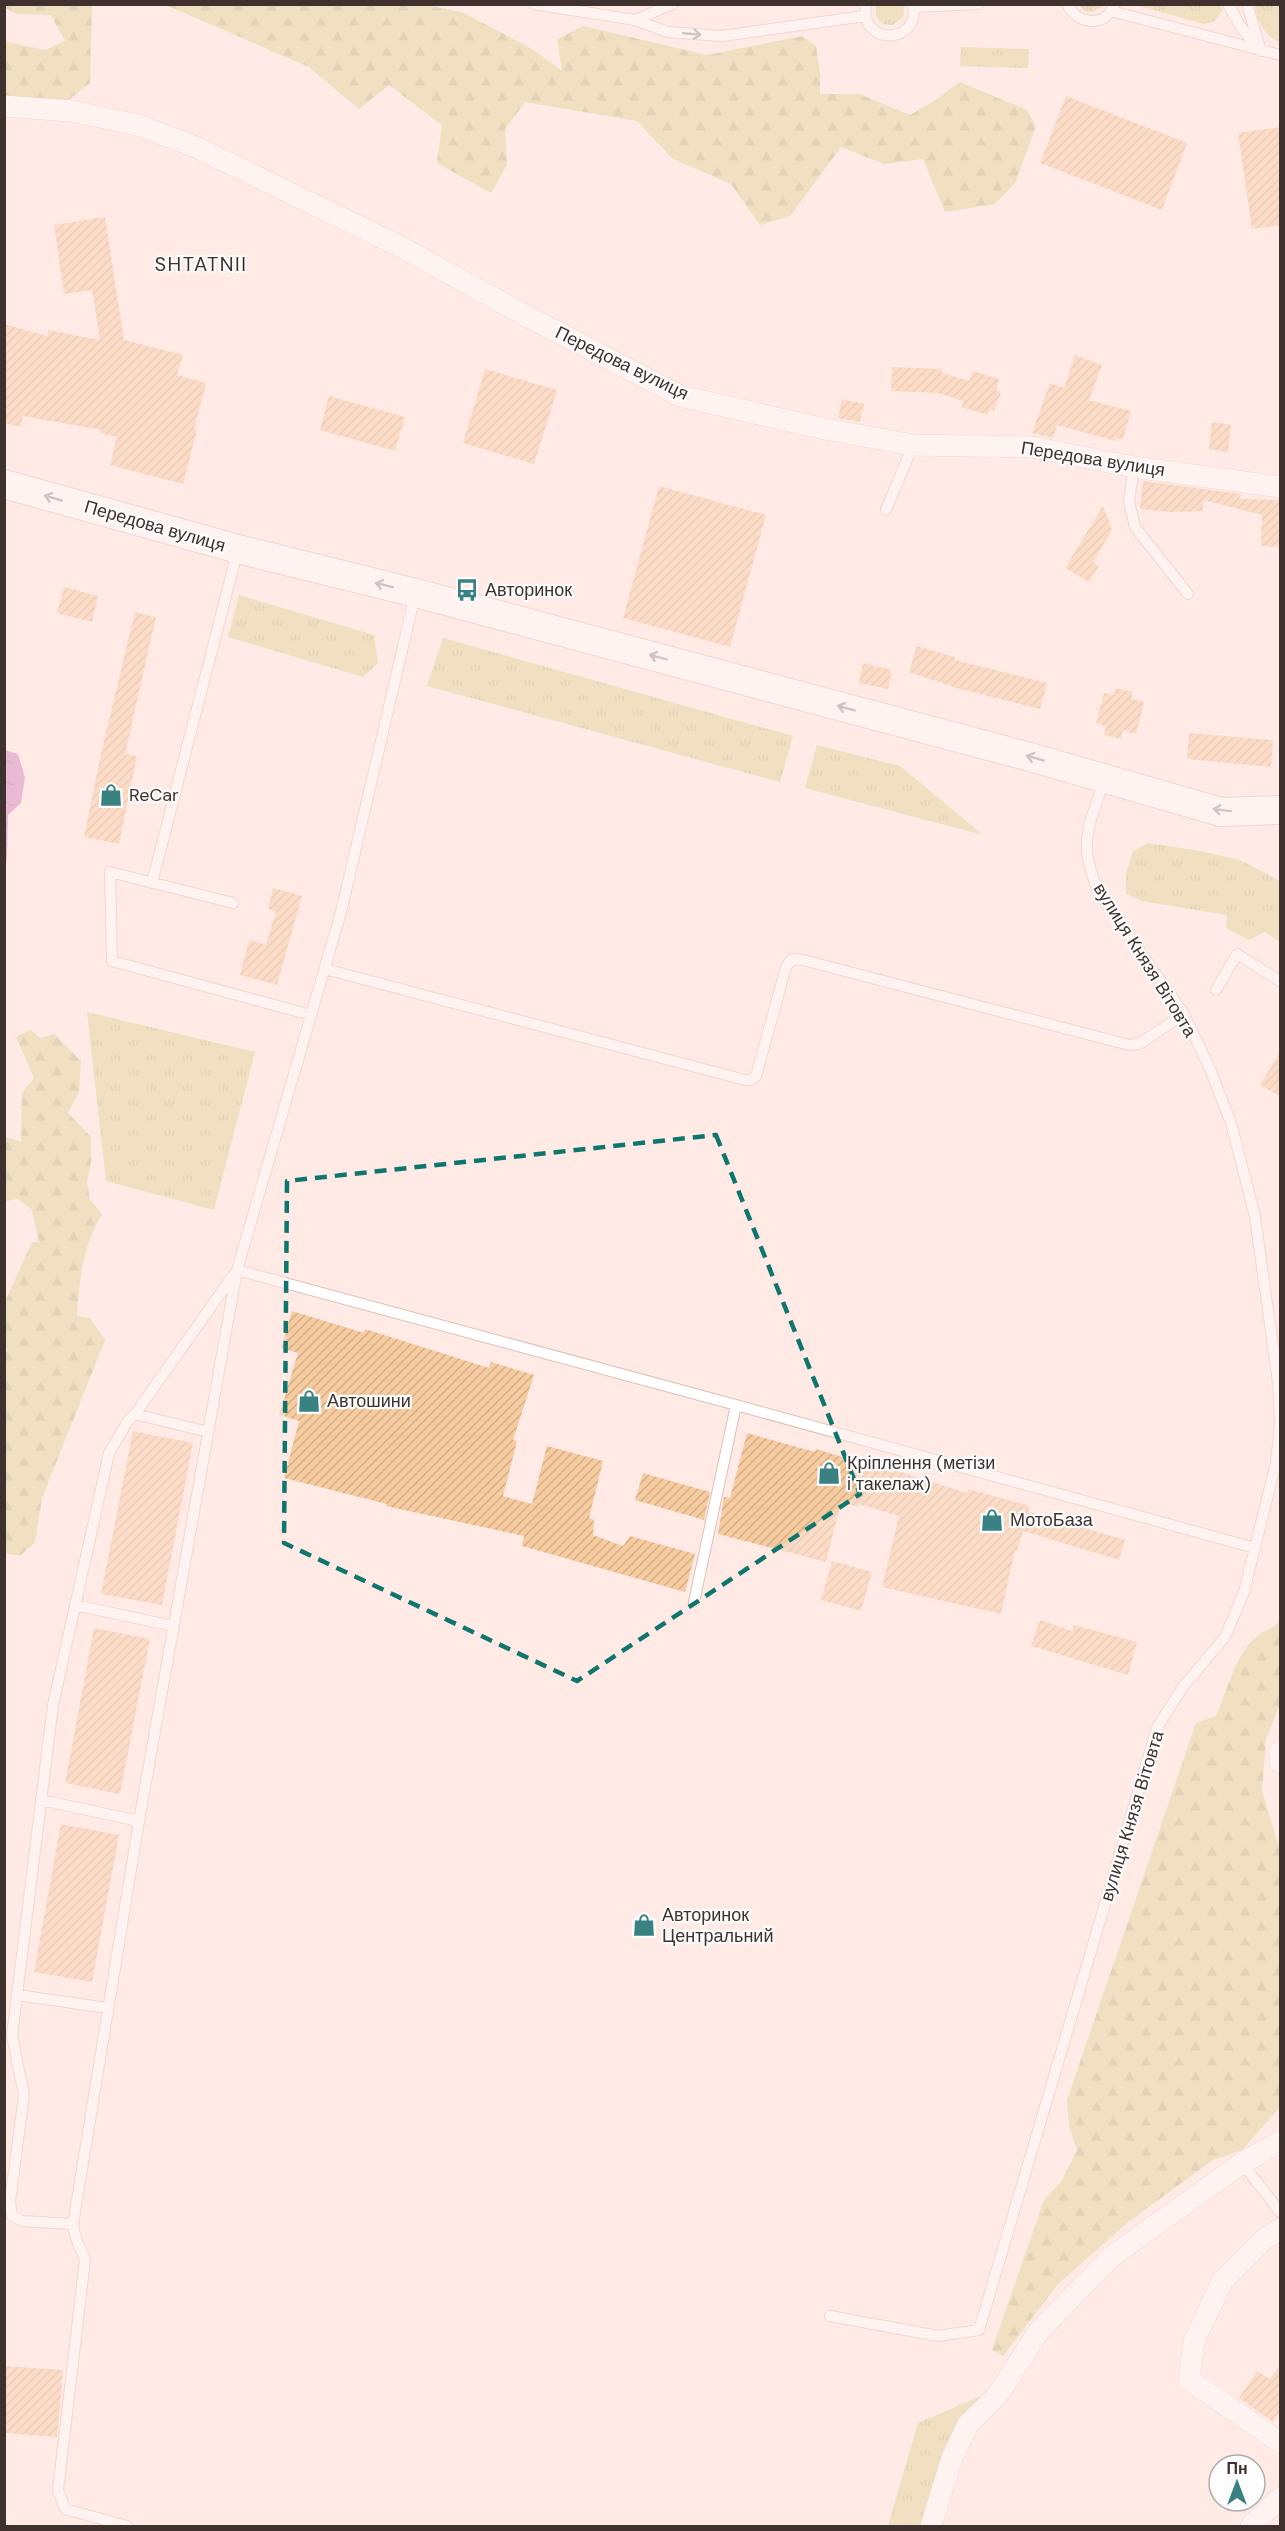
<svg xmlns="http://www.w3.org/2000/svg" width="1285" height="2531" viewBox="0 0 1285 2531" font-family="'DM Sans',sans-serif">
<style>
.grass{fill:url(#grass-tufts)}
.forest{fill:url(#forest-firs)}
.water{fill:url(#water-ripples)}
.building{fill:url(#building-hatch)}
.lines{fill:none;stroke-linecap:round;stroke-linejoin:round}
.lane-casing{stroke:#e0c0b6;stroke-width:12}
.street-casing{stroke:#e0c0b6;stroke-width:22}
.secondary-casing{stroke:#e0c0b6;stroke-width:30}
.lane{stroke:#fff;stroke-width:10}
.street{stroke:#fff;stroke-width:21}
.secondary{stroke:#fff;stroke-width:28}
.oneway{stroke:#9f9896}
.marked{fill:none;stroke:#0f766e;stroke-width:4.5;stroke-dasharray:12 8;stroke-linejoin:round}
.labels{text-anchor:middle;stroke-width:4.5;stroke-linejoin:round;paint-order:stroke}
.street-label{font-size:18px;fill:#3f322e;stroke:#fdfdfd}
.poi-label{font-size:18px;fill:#3f322e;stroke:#fdfdfd;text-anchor:start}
.neighbourhood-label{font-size:20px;letter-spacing:1.5px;fill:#3f322e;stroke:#fdfdfd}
</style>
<defs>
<pattern id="grass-tufts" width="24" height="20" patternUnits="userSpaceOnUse" patternTransform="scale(1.5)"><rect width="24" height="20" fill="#ddd292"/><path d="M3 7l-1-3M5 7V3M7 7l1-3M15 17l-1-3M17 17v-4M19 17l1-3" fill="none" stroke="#bfb57e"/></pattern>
<pattern id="forest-firs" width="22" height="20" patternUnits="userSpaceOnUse" patternTransform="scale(1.5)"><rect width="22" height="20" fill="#ddd292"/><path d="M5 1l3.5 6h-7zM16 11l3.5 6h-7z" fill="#bfb57e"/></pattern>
<pattern id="water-ripples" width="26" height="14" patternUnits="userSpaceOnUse" patternTransform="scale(1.5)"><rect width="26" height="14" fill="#d082c1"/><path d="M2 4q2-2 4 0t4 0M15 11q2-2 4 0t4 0" fill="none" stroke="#aa6b9d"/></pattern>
<pattern id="building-hatch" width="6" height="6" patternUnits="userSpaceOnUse" patternTransform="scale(1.5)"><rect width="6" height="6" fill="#f5cb9f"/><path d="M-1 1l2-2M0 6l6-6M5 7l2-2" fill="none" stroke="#d3af89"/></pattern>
</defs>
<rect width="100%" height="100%" fill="#ffeae5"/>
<path class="grass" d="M 876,5 L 903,5 L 904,16 L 893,25 L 883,24 L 876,16 Z
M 1079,5 L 1104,5 L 1094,12 L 1085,11 Z
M 1136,5 L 1220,5 L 1222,10 L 1215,21 L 1204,24 Z
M 1255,5 L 1280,5 L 1280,42 C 1264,35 1257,22 1255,5 Z
M 961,47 L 1029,49 L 1028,68 L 960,66 Z
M 239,595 L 374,635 L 378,663 L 363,677 L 228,637 Z
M 443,638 L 793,736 L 780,782 L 427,686 Z
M 817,745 L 900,766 L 983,835 L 805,788 Z
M 1148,843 L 1200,851 L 1240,860 L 1280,881 L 1280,942 L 1265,932 L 1249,940 L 1226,928 L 1227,915 L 1142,901 L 1126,894 L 1126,874 L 1133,851 Z
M 87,1012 L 255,1052 L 214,1210 L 106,1181 Z
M 988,2393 L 923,2526 L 888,2526 L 918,2423 Z"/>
<path class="forest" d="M 5,5 L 92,5 L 90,83 L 65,103 L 5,100 L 4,46 L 7,42 L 45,50 L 65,41 L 51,15 L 16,14 L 5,8 Z
M 166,5 L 425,5 L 462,12 L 532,49 L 562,71 L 557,39 L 583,26 L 707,55 L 803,36 L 816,47 L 820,74 L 820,94 L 859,94 L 910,115 L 934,101 L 960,82 L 1027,110 L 1036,127 L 1015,183 L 995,204 L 945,212 L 923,159 L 884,164 L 841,147 L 790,216 L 760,225 L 731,184 L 673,159 L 637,121 L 525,102 L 505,129 L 507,165 L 491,193 L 437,163 L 442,125 L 389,85 L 359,109 L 309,67 Z
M 31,1030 L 40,1038 L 54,1034 L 81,1061 L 79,1092 L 68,1113 L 91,1137 L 91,1161 L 87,1182 L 90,1200 L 102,1214 C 83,1246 79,1280 77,1316 L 90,1318 L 105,1340 L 42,1498 L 35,1542 L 20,1556 L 5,1553 L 4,1354 L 8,1350 L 5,1344 L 5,1302 L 32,1242 L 39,1242 L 32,1210 L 18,1199 L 5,1201 L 4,1136 L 21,1142 L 22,1093 L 34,1078 L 16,1037 Z
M 1280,1622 L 1280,1705 L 1266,1739 L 1262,1791 L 1280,1850 L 1280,2107 L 1242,2150 L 1213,2160 L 1128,2222 L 1058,2284 L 1003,2356 L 992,2350 L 1044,2200 L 1061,2182 L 1077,2150 L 1069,2127 L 1067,2100 L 1196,1723 L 1216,1716 C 1227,1692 1234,1659 1253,1640 C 1260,1633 1272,1628 1280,1622 Z"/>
<path class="water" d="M 5,750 L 18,754 L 25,777 L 21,803 L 8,815 L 7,858 L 5,871 Z"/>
<path class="building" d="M 1066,96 L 1187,143 L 1162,210 L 1040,163 Z
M 1281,127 L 1281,225 L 1252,229 L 1238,133 Z
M 105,217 L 124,340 L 183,355 L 177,375 L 206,383 L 194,429 L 197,430 L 183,484 L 110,465 L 117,437 L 100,433 L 101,430 L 23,416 L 21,427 L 4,423 L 4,324 L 47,336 L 48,330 L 100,340 L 92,290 L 64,294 L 54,225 Z
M 1075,355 L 1102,365 L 1089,400 L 1131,411 L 1123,439 L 1115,438 L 1115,441 L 1057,425 L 1053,438 L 1032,433 L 1050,383 L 1064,388 Z
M 892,367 L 942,369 L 942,373 L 969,381 L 973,371 L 999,379 L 996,390 L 1001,392 L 994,411 L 990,409 L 988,415 L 961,407 L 963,401 L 938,393 L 891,391 Z
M 485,369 L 557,390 L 534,464 L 463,443 Z
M 329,396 L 405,417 L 395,451 L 320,430 Z
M 842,399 L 864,404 L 860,422 L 838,418 Z
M 1212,422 L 1231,425 L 1228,452 L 1209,449 Z
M 1143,481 L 1241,494 L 1239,499 L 1281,500 L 1281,547 L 1261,546 L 1262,515 L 1203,500 L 1203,511 L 1170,512 L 1140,509 Z
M 659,486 L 766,515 L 730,647 L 623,618 Z
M 1103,506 L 1112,530 L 1093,562 L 1099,566 L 1089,582 L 1065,568 Z
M 64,587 L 98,596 L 92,622 L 57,613 Z
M 135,612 L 156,617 L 125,754 L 137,756 L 119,844 L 84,837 L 102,749 Z
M 917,646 L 955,657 L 955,660 L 1047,683 L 1040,709 L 957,688 L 909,672 Z
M 863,663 L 892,670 L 888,689 L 859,683 Z
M 1116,688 L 1133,692 L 1131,699 L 1144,702 L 1136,734 L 1123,730 L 1121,739 L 1104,735 L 1106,726 L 1096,724 L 1104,693 L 1114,695 Z
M 1189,733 L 1273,740 L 1271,767 L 1187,759 Z
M 273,888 L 302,896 L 277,985 L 240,975 L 249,940 L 266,945 L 276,911 L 268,909 Z
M 1281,1050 L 1281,1097 L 1260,1085 Z
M 292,1311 L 364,1333 L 365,1329 L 489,1368 L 491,1362 L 534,1375 L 513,1440 L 517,1441 L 503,1496 L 532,1504 L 547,1446 L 603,1461 L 589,1518 L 594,1520 L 593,1535 L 623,1546 L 630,1536 L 695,1554 L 685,1592 L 522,1546 L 524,1536 L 386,1506 L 387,1504 L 284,1478 L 299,1421 L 279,1415 L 298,1353 L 281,1348 Z
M 133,1431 L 193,1443 L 162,1605 L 101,1594 Z
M 747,1433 L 815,1452 L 816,1449 L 894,1473 L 894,1470 L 967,1493 L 968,1489 L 1030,1506 L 1028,1511 L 1125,1540 L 1119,1560 L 1023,1531 L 1017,1551 L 1015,1550 L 1001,1614 L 882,1587 L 899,1516 L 859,1504 L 858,1507 L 841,1502 L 826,1562 L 718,1534 L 724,1497 L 730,1498 Z
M 643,1473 L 710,1492 L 704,1520 L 635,1500 Z
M 832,1561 L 872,1572 L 861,1611 L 821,1600 Z
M 1040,1620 L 1072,1631 L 1074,1625 L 1137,1642 L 1128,1675 L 1031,1646 Z
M 94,1628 L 150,1639 L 120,1794 L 65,1783 Z
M 61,1824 L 119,1835 L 92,1982 L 34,1972 Z
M 1281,2364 L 1281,2410 L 1273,2422 L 1239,2398 L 1257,2371 L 1270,2379 Z
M 4,2366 L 63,2370 L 57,2437 L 4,2433 Z"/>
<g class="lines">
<g class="lane-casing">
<path id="lane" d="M 534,4 L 635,20 L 668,32 L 722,36 L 865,16
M 866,4 C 858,46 921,46 913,4
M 1067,4 C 1077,25 1105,28 1114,5
M 1228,4 L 1240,26 L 1261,51 L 1247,4
M 914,7 L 978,4
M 1111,11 L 1280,55
M 635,20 L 673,4
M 1134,467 L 1129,501 L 1135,527 L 1188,594
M 886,510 L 913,445
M 152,883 L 238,549
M 233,903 L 110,872 L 112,961 L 311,1015
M 325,969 L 745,1080 L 751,1080 L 756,1076 L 786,967 L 792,959 L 803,960 L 1129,1045 L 1139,1044 L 1184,1014
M 1216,990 L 1237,954 L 1280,981
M 237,1270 L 736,1405 L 1255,1548
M 135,1414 L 235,1273
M 694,1602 L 736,1405
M 75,1605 L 173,1626
M 41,1800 L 139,1821
M 17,1995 L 108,2008
M 1242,2163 L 1280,2212
M 73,2224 L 22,2221 L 12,2216 L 10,2201 L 24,2095 L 12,2035 L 53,1705 L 109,1453 L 129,1419 L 135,1414 L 208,1432
M 830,2316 L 938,2336 L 979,2330 L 1157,1728 L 1182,1688 L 1225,1637 L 1244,1592 L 1276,1463 L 1280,1423 L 1278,1382 L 1255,1217 L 1231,1123 L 1210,1069 L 1184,1014 L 1098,892 C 1094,879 1088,865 1087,851 C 1085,827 1098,801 1105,779
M 127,2526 L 65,2509 L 58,2490 L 85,2260 C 80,2247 74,2238 73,2224 L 139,1821 L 237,1270 L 341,912 L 415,595"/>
</g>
<g class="street-casing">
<path id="street" d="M 4,106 L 71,111 L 138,125 L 198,148 L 403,248 L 521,313 L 680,396 L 825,429 L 913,445 L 1032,447 L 1134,467 L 1280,487
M 1280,1752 L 1280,1762
M 1280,2229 L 1263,2240 L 1223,2280 L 1194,2341 L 1189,2380 L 1280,2442
M 931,2526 L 952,2458 L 968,2424 L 997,2396 L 1039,2331 L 1111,2257 L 1242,2163 L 1280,2142
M 1251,2526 L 1280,2498"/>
</g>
<g class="secondary-casing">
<path id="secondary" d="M 4,484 L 238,549 L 416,593 L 1030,757 L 1221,812 L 1280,810"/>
</g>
<use href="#lane" class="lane"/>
<use href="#street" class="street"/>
<use href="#secondary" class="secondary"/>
</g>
<defs><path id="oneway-shaft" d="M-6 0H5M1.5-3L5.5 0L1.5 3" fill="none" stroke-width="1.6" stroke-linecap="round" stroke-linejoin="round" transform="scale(1.5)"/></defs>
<g class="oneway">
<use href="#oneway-shaft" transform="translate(692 34) rotate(5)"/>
<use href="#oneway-shaft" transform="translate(53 498) rotate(-164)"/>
<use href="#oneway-shaft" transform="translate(384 585) rotate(-166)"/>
<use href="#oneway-shaft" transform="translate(658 657) rotate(-165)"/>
<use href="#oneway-shaft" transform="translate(846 708) rotate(-165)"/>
<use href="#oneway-shaft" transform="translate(1035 758) rotate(-164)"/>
<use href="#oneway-shaft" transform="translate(1222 810) rotate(-173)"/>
</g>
<path d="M0 0H1285V2531H0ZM 716,1135 L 860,1494 L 577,1681 L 284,1543 L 287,1181 Z" fill="#ffeae5" fill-opacity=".55" fill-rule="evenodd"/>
<path class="marked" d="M 716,1135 L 860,1494 L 577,1681 L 284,1543 L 287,1181 Z"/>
<defs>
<g id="bus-bare" transform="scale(1.8)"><path d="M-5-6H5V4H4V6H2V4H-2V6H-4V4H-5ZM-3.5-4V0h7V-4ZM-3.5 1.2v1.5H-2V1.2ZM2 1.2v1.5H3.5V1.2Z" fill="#3a8281" stroke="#fdfdfd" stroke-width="2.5" paint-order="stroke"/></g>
<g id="shop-bare" transform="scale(1.8)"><path d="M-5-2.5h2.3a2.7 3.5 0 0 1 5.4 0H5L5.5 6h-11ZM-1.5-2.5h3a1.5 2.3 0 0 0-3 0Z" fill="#3a8281" stroke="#fdfdfd" stroke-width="2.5" paint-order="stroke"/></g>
</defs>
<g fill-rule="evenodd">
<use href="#bus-bare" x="467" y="590"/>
<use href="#shop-bare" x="111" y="795"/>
<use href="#shop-bare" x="309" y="1401"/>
<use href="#shop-bare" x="829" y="1473"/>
<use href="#shop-bare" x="992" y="1520"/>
<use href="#shop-bare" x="644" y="1925"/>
</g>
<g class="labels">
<g class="street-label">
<text transform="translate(622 363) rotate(26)" y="6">Передова вулиця</text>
<text transform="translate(1093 459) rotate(9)" y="6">Передова вулиця</text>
<text transform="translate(155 526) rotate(16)" y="6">Передова вулиця</text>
<text transform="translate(1145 960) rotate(58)" y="6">вулиця Князя Вітовта</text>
<text transform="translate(1132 1816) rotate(-73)" y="6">вулиця Князя Вітовта</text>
</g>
<g class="poi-label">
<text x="485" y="596">Авторинок</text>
<text x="129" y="801">ReCar</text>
<text x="327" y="1407">Автошини</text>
<text x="847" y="1469">Кріплення (метізи<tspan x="847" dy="21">і такелаж)</tspan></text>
<text x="1010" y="1526">МотоБаза</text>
<text x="662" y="1921">Авторинок<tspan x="662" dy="21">Центральний</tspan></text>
</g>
<g class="neighbourhood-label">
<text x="201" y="271">SHTATNII</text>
</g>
</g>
<rect width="1285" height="2531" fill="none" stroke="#3f322e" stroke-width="12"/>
<g transform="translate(1237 2483)"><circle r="28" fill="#fdfdfd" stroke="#b1acaa" stroke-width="1.5"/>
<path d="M0-4.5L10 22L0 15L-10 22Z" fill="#3a8281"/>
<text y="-9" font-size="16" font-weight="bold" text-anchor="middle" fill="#3f322e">Пн</text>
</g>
</svg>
